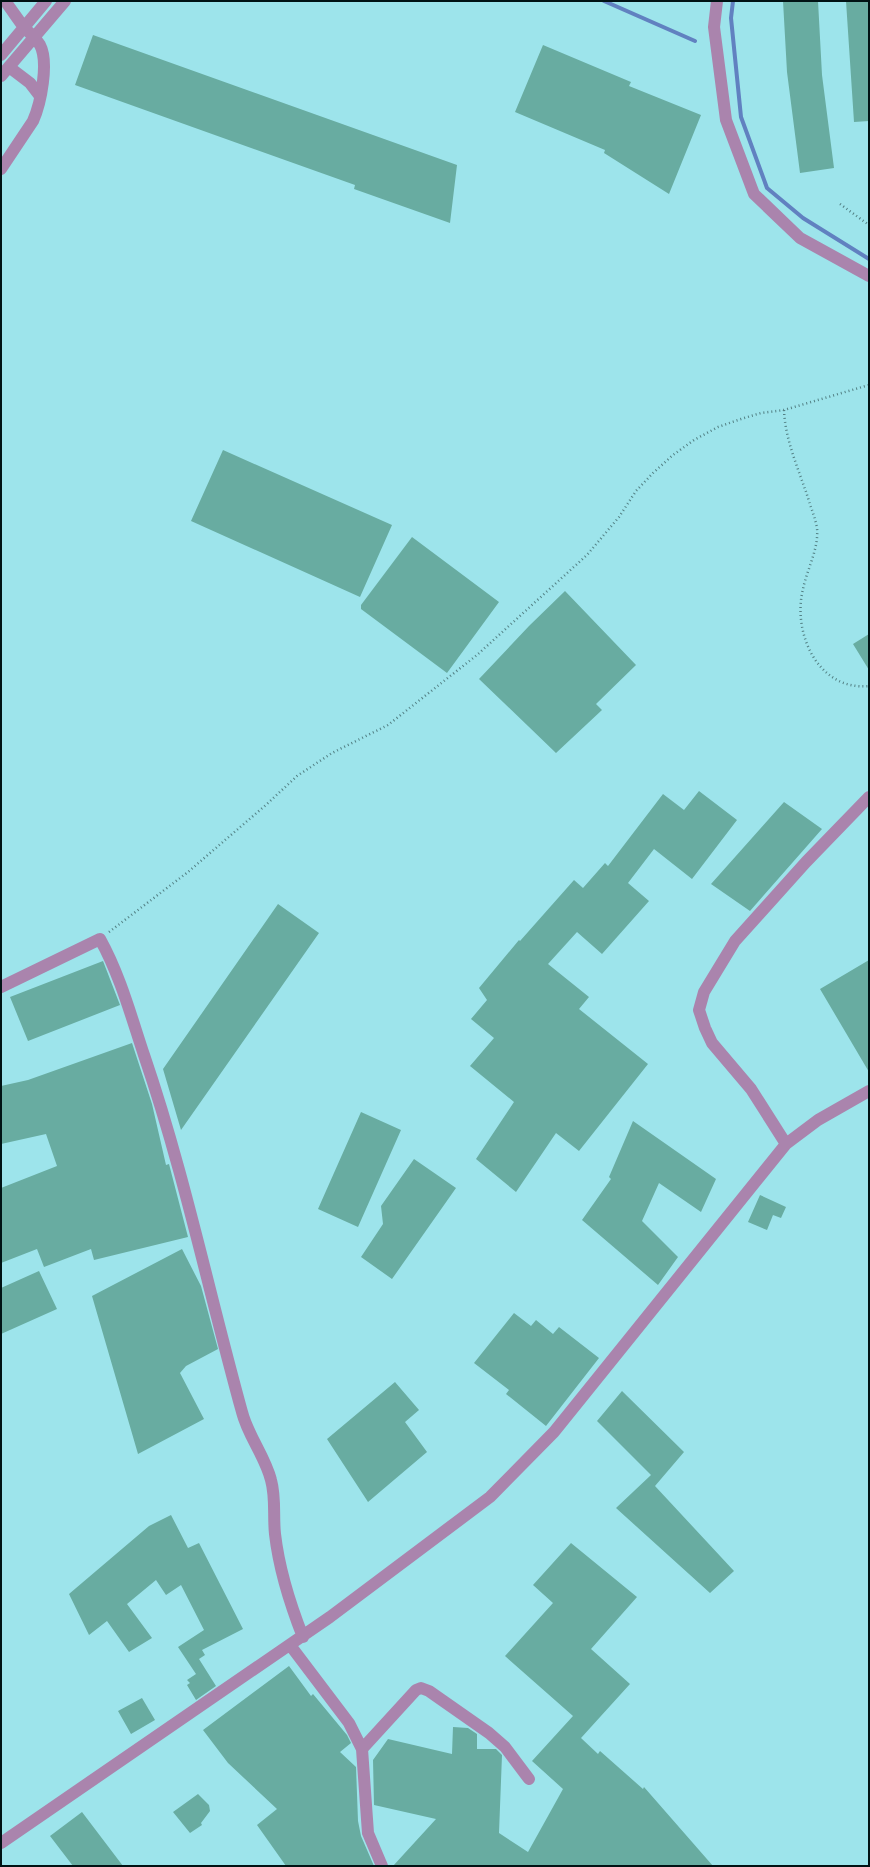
<svg xmlns="http://www.w3.org/2000/svg" width="870" height="1867" viewBox="0 0 870 1867" font-family="'Exo 2',sans-serif">
<style>
.lines{fill:none;stroke-linecap:round;stroke-linejoin:round}
.stream{stroke:#6181c0;stroke-width:4}
.building{fill:#68aca1}
.path{stroke:#538185;stroke-width:2.5;stroke-dasharray:1 3;stroke-linecap:butt}
.minor{stroke:#aa84ad;stroke-width:12}
</style>
<rect width="100%" height="100%" fill="#9de4eb"/>
<g class="lines">
<path class="stream" d="M 604,1 L 695,41
M 733,1 L 731,18 L 741,117 L 767,188 L 803,218 L 869,259"/>
</g>
<path class="building" d="M 783,1 L 818,1 L 822,75 L 834,168 L 800,173 L 787,72 Z
M 846,1 L 869,1 L 869,121 L 854,122 Z
M 93,35 L 457,165 L 450,223 L 354,189 L 355,185 L 75,85 Z
M 543,45 L 631,82 L 629,86 L 701,115 L 669,194 L 604,153 L 605,150 L 515,112 Z
M 223,450 L 392,525 L 360,597 L 191,521 Z
M 412,537 L 499,602 L 447,673 L 361,609 L 361,605 Z
M 565,591 L 636,665 L 596,704 L 602,710 L 556,753 L 479,679 L 529,626 Z
M 869,634 L 869,670 L 853,644 Z
M 699,791 L 737,820 L 692,879 L 654,849 L 628,883 L 649,901 L 602,954 L 577,932 L 548,964 L 589,997 L 579,1009 L 648,1064 L 579,1151 L 556,1133 L 516,1192 L 476,1159 L 514,1102 L 470,1066 L 494,1038 L 471,1019 L 487,1000 L 479,988 L 519,940 L 520,941 L 574,880 L 583,888 L 605,863 L 608,866 L 663,794 L 684,810 Z
M 784,802 L 822,829 L 750,911 L 711,884 Z
M 278,904 L 319,933 L 181,1130 L 163,1069 Z
M 869,960 L 869,1072 L 820,989 Z
M 103,961 L 120,1005 L 28,1041 L 10,997 Z
M 132,1043 L 152,1104 L 166,1165 L 169,1164 L 188,1237 L 94,1260 L 91,1249 L 44,1267 L 37,1249 L 1,1263 L 1,1188 L 57,1166 L 46,1134 L 1,1144 L 1,1086 L 28,1080 Z
M 361,1112 L 401,1130 L 358,1227 L 318,1209 Z
M 633,1121 L 716,1179 L 701,1212 L 659,1183 L 642,1221 L 678,1257 L 658,1285 L 582,1220 L 611,1179 L 609,1177 Z
M 414,1159 L 456,1188 L 392,1279 L 361,1257 L 383,1224 L 381,1206 Z
M 760,1195 L 786,1207 L 781,1218 L 773,1215 L 767,1230 L 748,1222 Z
M 182,1249 L 201,1286 L 218,1349 L 186,1366 L 180,1373 L 204,1419 L 138,1454 L 92,1296 Z
M 39,1271 L 57,1309 L 1,1334 L 1,1288 Z
M 514,1313 L 531,1326 L 536,1320 L 553,1334 L 559,1327 L 599,1358 L 546,1426 L 506,1394 L 509,1390 L 474,1363 Z
M 395,1382 L 419,1410 L 405,1422 L 427,1452 L 368,1502 L 327,1439 Z
M 622,1391 L 684,1452 L 655,1486 L 734,1571 L 710,1593 L 616,1508 L 651,1475 L 597,1421 Z
M 171,1515 L 188,1548 L 199,1543 L 243,1629 L 202,1650 L 205,1655 L 199,1659 L 216,1686 L 196,1700 L 187,1685 L 190,1683 L 187,1680 L 196,1674 L 178,1647 L 204,1630 L 181,1585 L 166,1595 L 156,1580 L 127,1604 L 152,1638 L 129,1652 L 107,1621 L 89,1635 L 69,1594 L 149,1526 Z
M 571,1543 L 637,1597 L 591,1649 L 630,1684 L 581,1738 L 598,1754 L 600,1751 L 643,1789 L 644,1787 L 713,1866 L 393,1866 L 436,1819 L 374,1805 L 373,1760 L 388,1739 L 452,1754 L 453,1727 L 468,1728 L 477,1734 L 477,1749 L 496,1749 L 502,1755 L 499,1833 L 528,1852 L 563,1789 L 532,1761 L 573,1716 L 505,1656 L 553,1603 L 533,1585 Z
M 289,1666 L 311,1696 L 313,1694 L 347,1735 L 351,1743 L 340,1752 L 356,1767 L 358,1821 L 361,1836 L 374,1866 L 286,1866 L 257,1825 L 277,1809 L 228,1763 L 203,1730 Z
M 142,1698 L 155,1720 L 131,1734 L 118,1711 Z
M 198,1794 L 209,1805 L 210,1811 L 201,1823 L 202,1825 L 190,1833 L 173,1812 Z
M 82,1812 L 123,1866 L 73,1866 L 50,1836 Z"/>
<g class="lines">
<path class="path" d="M 840,204 L 869,225
M 784,410 C 785,440 799,470 808,498 C 811,508 815,517 817,528 C 819,549 807,569 803,589 C 792,633 818,691 869,686
M 109,932 L 188,872 L 267,804 L 297,776 L 332,753 L 388,725 L 477,655 L 587,555 L 619,517 L 636,491 L 653,473 L 673,455 L 694,440 L 718,427 L 741,419 L 761,413 L 784,410 L 869,385"/>
<path class="minor" d="M 717,1 L 714,27 L 726,120 L 754,194 L 800,238 L 869,276
M 1,55 L 46,1
M 9,67 L 30,83 L 40,96
M 1,76 L 65,1
M 1,169 L 33,121 C 41,103 49,62 40,45 C 35,37 29,33 23,26 C 17,18 11,9 5,1
M 1,987 L 100,939 C 120,975 131,1016 144,1055 C 184,1172 209,1293 242,1412 C 248,1436 265,1456 271,1480 C 276,1498 273,1516 275,1534 C 279,1569 290,1604 303,1637
M 786,1144 L 751,1089 L 712,1043 L 705,1028 L 699,1010 L 704,992 L 735,941 L 806,862 L 869,797
M 290,1645 L 349,1723 L 362,1749 L 368,1833 L 382,1866
M 362,1749 L 416,1690 L 421,1688 L 429,1691 L 489,1733 L 505,1747 L 529,1779
M 1,1843 L 330,1617 L 490,1497 L 554,1432 L 786,1144 L 818,1120 L 869,1091"/>
</g>
<rect width="870" height="1867" fill="none" stroke="#001214" stroke-width="4"/>
</svg>
